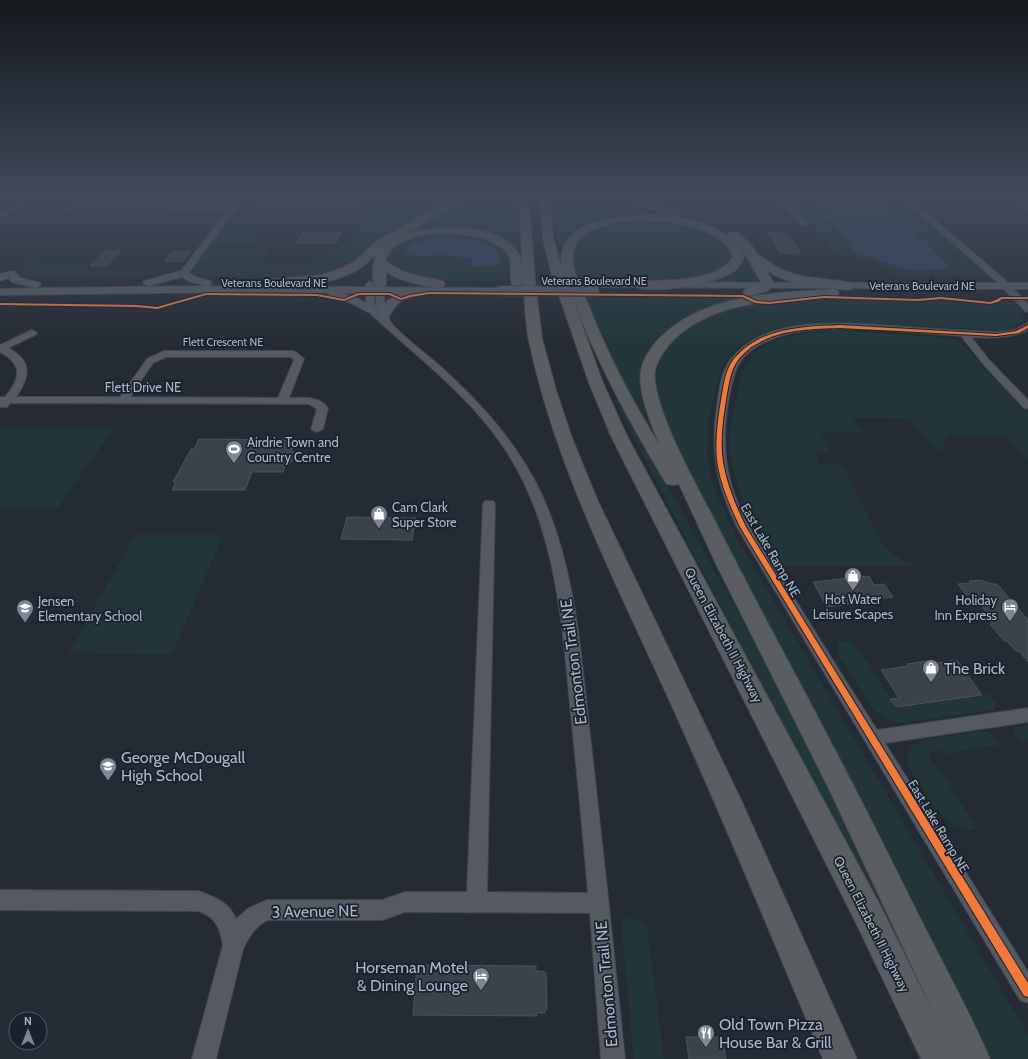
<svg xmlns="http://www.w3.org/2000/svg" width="1028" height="1059" viewBox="0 0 1028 1059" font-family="Cabin,sans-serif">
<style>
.green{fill:#22363a}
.water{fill:#2f435e}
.building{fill:#3c424a;stroke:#4c525c}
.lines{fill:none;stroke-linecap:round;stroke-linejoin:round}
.minor-casing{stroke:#41464d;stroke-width:2}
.major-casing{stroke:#424750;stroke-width:2}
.highway-casing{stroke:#414750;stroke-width:2}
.minor{fill:#545962;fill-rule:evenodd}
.major{fill:#575c64;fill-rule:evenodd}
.highway{fill:#5a5d61;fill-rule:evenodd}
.major-bridge-casing{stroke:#424750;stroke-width:11;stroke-linecap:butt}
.major-bridge{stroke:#575c64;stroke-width:10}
.cycleway-casing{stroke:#18212e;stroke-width:2}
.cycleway{fill:#f17a3a;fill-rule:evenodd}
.labels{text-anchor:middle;stroke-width:3.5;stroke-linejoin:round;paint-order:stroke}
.far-street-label{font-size:11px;fill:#adb7c7;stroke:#18212e}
.street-label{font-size:13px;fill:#adb7c7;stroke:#18212e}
.poi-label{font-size:13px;fill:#adb7c7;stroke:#18212e;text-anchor:start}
.near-street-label{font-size:16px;fill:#adb7c7;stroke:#18212e}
.near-poi-label{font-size:16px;fill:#adb7c7;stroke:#18212e;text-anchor:start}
</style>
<rect width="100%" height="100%" fill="#252b34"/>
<path class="green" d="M 372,199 L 456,199 L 388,234 L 366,251 L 356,262 L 347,268 L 304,277 L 249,278 L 192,275 L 190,273 L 191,270 L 206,250 L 209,249 L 264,249 L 268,250 L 268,253 L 261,265 L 305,266 L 359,236 Z
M 464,199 L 517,199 L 518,253 L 474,230 L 397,236 Z
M 552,199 L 630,199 L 716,228 L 737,240 L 743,246 L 761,280 L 759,283 L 694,283 L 706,281 L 741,260 L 724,233 L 659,217 L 590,225 L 563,258 L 557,236 Z
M 791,199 L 900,199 L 987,275 L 893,275 C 874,256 858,260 835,253 Z
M 635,220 L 675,221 L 715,233 L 734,251 C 732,258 730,263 725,267 C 701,287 608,281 575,281 C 574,273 571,264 571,256 C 572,226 613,222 635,220 Z
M 261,229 L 250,246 L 214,246 L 209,244 L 218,232 L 223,230 Z
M 455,232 C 473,236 503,238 509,259 C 511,265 508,274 507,281 L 426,280 L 388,266 L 386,259 L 387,252 L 404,239 L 421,235 Z
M 30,261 L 38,261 L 36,263 L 89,263 L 86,266 L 86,270 L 104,271 L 96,277 L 83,278 L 20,276 L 18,272 Z
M 106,271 L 153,271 L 140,278 L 100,278 Z
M 584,295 L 739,296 L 748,298 L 683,321 L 669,329 L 651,350 L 658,432 L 655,434 L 651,433 L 620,380 L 588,310 Z
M 818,298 L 917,300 L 945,299 L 994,303 L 1002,299 L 1016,305 L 1024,315 C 1021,326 1011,328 1000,330 L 829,322 L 792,326 L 766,332 L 738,346 L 723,363 L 716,388 L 708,423 L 707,458 L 714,488 L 737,539 L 1028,1035 L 1028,1059 L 977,1059 L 706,506 L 658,402 L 655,376 L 661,355 L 672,338 L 691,325 L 717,312 L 754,302 L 777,304 Z
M 833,330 L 947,338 L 956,340 L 966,348 L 1028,414 L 1028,463 L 1005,435 L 953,435 L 947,437 L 942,451 L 936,451 L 927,438 L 924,438 L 911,419 L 853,418 L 862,432 L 821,433 L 831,452 L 815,452 L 820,464 L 834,464 L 843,467 L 882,543 C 893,556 902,561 919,566 L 781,566 C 755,525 722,474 731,423 C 733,414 735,405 737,396 C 740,376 746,356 765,345 C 786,335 811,333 833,330 Z
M 614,400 L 620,400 L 771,672 L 878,889 L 892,934 Z
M 0,429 L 113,429 L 57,509 L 0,507 Z
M 135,535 L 223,535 L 172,654 L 69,653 Z
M 844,641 L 852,641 L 874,671 L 896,708 L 989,694 L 996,703 L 994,710 L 899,723 C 888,720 881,717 873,709 L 838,654 L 837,648 L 839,643 Z
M 1028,725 L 1028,741 L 1021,741 L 1013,733 L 1014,727 Z
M 986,731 L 994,735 L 999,743 L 998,745 L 943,754 L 940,750 L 930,752 L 928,756 L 935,766 L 938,766 L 977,829 L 967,831 L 951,824 L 938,812 L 909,768 L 907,755 L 913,745 L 927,739 Z
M 621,918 L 641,920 L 647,926 L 664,1059 L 634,1059 Z"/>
<path class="water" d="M 841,200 L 872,200 L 885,202 L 915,232 L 913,236 L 923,239 L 949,267 L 947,269 L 915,270 L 904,269 L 854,251 L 850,247 L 847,242 L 851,241 L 844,238 L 831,221 L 813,206 L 814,204 L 824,201 Z
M 438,238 C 456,238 504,236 500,265 L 474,267 L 471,265 L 472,260 L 469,258 C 462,257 454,256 446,255 C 434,254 414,260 405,251 C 412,241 426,240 438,238 Z"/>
<path class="building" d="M 76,199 L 195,199 L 231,200 L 222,211 L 168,211 L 164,214 L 72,214 L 76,211 L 62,211 Z
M 257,199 L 359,199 L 356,207 L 251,207 Z
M 1008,199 L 1028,199 L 1028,214 Z
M 304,232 L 341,232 L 336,243 L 297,243 Z
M 767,232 L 786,233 L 801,253 L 781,253 Z
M 106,251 L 121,251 L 106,266 L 90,266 Z
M 172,252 L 190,252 L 183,261 L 164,261 Z
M 199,439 L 295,440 L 291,452 L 295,452 L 291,463 L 286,463 L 283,472 L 252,472 L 245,490 L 172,490 L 176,482 L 173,482 L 184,462 L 191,449 L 194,449 Z
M 347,517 L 416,518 L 412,540 L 341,539 Z
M 869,576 L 874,585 L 884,584 L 893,597 L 856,601 L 858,603 L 827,607 L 813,582 Z
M 980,580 L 992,584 L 997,584 L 1028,620 L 1028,662 L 1019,651 L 1016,651 L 1007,641 L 1004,641 L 990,624 L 993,624 L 985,614 L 988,614 L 972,594 L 966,595 L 958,584 L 971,583 L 969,581 Z
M 957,660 L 982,695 L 896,707 L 890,699 L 899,698 L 881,670 L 909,666 L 907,664 L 927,661 L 929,664 Z
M 417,965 L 536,966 L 536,971 L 543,971 L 546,973 L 547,1009 L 544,1013 L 536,1013 L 537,1016 L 413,1015 Z
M 686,1037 L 722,1037 L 726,1059 L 689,1059 Z"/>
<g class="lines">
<g class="minor-casing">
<path id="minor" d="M 24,199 L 32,199 L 13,212 L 0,217 L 0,213 L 9,210 Z
M 236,199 L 243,199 L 187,275 L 181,275 L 181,271 Z
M 741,199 L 789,201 L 809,223 L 805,225 L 802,225 L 785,204 L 744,201 Z
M 903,199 L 910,199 L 1003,278 L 1028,304 L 1028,312 L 1025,311 L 997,282 Z
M 370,281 L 374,284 L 374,302 L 377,310 L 376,304 L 376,284 L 380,281 L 384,284 C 384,297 384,309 390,321 C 395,331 430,357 440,366 C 482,404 518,444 542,495 C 577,572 581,660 591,743 C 603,848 614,954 625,1059 L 601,1059 L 590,913 L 405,912 L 382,920 L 268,920 C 255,926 249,937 243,949 L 216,1059 L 192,1059 L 223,945 C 220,928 216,917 198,911 L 0,910 L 0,890 L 198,891 C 215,897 229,902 236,919 L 249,908 L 267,900 L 382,900 L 405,892 L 467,892 L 483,504 L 485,501 L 493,501 L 495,504 L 487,892 L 588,893 C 583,834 577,774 571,715 C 562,622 556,520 500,442 C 465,392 415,355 371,314 L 366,302 L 366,284 Z
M 1028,323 L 1028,330 C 1011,339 990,338 971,337 L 990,361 L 1028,400 L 1028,409 L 1024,408 L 984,365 L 961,336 C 911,333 817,319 772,339 C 740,352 735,365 729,397 C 724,425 723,453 730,480 C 740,519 765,552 786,585 C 816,633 846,682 877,730 L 1028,708 L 1028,722 L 885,743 L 1028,972 L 1028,1003 L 1020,1000 L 737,527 C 717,485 710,453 717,407 C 719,391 721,371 732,358 C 768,312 857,324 908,327 C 937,329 967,331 996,332 L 1015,330 Z
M 32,330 L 37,333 L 35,335 L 8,348 C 33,361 30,377 16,397 L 120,397 L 147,359 L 164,351 L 293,351 L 296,352 L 304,359 L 289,398 C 303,398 319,395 328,408 L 323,429 L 317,432 L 311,429 L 317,409 L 309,404 L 10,403 L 7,407 L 0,407 L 0,397 L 5,397 C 21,379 23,364 0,352 L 0,345 ZM 166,357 L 291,357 L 294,360 L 278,398 L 130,397 L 153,363 Z"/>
</g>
<g class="major-casing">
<path id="major" d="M 184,270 L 196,277 L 211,281 L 212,283 L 208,286 L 501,288 L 507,291 L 501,294 L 417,294 L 416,296 C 396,301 398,303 388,318 L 380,318 L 378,316 L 380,312 L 374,315 L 349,302 L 330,297 L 328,295 L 330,293 L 242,292 L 0,295 L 0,289 L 36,288 L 12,282 L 9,278 L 0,281 L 0,274 L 11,271 L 15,272 L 20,278 L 40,283 L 41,285 L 36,288 L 206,286 L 188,281 L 182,277 L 148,286 L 143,283 L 144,281 ZM 340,293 L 400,294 L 387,301 L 380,312 L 357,298 Z
M 593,282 L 1028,283 L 1028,289 L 589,287 L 588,285 Z"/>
</g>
<g class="highway-casing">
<path id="highway" d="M 453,199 L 466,199 L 407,233 C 436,226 501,222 518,253 C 523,261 522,272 523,280 L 519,199 L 529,199 L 535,281 L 542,338 L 556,390 L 572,438 L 597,499 L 742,802 L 857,1059 L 823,1059 C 773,940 724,821 671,704 C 618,587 555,466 529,341 C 525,322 525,301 523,282 L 521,285 L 513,285 L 511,282 C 510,274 512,262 508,255 C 491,226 392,224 386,261 C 404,275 422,276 443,281 L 445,284 L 443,287 L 439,288 C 421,285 402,282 386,272 L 386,284 L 384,287 L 376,287 C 370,279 373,260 378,252 C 373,257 368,262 362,267 C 337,285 303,284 274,287 L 270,286 L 268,283 L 270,280 L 274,279 L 322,275 L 344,267 L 354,262 L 378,240 Z
M 540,199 L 550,199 L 553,238 L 563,272 L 603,383 L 627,436 L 880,905 L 936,1018 L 831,793 L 717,566 L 679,484 L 673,485 L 667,484 L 664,480 C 629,421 597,363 573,299 C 567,284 557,265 563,249 C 570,227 598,220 618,217 C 654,211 698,216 729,236 L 728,234 L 729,232 L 737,232 L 750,243 L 757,254 L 780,269 L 801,276 L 848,282 L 852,283 L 854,286 L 852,289 L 848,290 C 821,287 791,286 767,271 L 773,282 L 768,291 L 749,296 L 745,295 L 743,292 L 745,289 L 759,286 L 761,282 L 741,247 L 738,244 L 742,249 L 744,257 C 742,261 740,265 738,268 C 722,284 659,293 638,288 L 636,285 L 638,282 L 642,281 C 668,280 718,282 733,257 C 723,213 580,205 573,253 C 571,269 580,285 586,299 C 606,351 631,399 660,446 C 652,425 637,392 641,370 C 643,359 650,349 657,341 C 700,294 774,293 833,289 L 837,290 L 839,293 L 837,296 L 833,297 C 778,300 708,300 669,345 C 663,352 657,361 655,371 C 651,405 697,486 714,519 C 757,605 804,689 848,775 C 872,821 895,868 918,914 C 942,962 969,1010 990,1059 L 921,1059 L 858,927 L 611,436 L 589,383 L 551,272 L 543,238 Z
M 630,199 L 645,199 L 679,211 L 680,213 L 679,215 L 671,215 L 632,201 Z"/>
</g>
<use href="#minor" class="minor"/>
<use href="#major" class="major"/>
<use href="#highway" class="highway"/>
<g class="major-bridge-casing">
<path id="major-bridge" d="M 501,291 L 594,291"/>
</g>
<use href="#major-bridge" class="major-bridge"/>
<g class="cycleway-casing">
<path id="cycleway" d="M 429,292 L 743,295 L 757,301 L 769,302 L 824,296 L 918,299 L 941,297 L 990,302 L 996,300 L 1001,297 L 1028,297 L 1028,299 L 1002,299 L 998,302 L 990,304 L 941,299 L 918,301 L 824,298 L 769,304 L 755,303 L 742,297 L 429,294 L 411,297 L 401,300 L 389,295 L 359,295 L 344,301 L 317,296 L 206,295 L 157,309 L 137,307 L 0,305 L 0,303 L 137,305 L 157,307 L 206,293 L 317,294 L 344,299 L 358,293 L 390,293 L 401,298 L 410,295 Z
M 840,325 L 996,334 L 1016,331 L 1028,325 L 1028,328 L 1019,333 L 996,336 L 840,328 C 813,329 786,329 762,341 C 759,343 755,345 751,347 C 746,352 738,358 735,365 C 730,374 729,384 727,394 C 723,418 719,443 724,467 C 728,488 737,508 746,527 L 1028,983 L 1028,997 L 1024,996 L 740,527 C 731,508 722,488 718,467 C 714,443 718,418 722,394 C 724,384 725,374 730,365 C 734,357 742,350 749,345 C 752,343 756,341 759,339 C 784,327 813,326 840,325 Z"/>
</g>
<use href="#cycleway" class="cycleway"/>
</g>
<linearGradient id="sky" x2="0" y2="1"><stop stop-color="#14181d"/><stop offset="0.57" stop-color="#404a5c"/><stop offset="1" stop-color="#404a5c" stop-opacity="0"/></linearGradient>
<rect width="1028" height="347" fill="url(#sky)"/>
<defs>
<g id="stadium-pin" transform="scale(0.9)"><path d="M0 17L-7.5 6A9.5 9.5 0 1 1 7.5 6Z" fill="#7d8694" stroke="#18212e"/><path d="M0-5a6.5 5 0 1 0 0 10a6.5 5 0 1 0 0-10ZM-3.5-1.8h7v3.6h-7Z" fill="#fff"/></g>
<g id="shop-pin" transform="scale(0.9)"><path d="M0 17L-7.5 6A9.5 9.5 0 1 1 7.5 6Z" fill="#7d8694" stroke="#18212e"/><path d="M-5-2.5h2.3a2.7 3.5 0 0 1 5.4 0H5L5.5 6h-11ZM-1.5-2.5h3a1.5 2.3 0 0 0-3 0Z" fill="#fff"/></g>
<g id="hotel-pin" transform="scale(0.9)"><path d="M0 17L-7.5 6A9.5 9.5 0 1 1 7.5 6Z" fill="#7d8694" stroke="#18212e"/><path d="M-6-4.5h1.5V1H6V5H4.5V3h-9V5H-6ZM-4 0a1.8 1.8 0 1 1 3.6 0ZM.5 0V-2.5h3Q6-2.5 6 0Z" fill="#fff"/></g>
<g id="school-pin" transform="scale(0.9)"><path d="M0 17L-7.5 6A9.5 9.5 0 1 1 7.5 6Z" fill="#7d8694" stroke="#18212e"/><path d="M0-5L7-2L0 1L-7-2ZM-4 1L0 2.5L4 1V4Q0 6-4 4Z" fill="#fff"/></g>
<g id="restaurant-pin" transform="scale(0.9)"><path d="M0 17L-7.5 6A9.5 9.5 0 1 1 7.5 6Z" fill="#7d8694" stroke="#18212e"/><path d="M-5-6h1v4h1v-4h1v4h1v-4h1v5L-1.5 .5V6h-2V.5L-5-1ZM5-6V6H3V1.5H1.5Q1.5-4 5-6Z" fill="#fff"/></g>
</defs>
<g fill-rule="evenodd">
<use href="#stadium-pin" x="234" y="449"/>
<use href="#shop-pin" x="379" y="514"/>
<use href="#shop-pin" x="853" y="576"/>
<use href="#hotel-pin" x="1010" y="607"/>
<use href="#school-pin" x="25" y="608"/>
<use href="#shop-pin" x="931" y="668"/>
<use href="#school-pin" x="108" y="766"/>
<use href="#hotel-pin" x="481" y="976"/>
<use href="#restaurant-pin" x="706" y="1033"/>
</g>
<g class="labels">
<g class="far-street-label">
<text x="594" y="285">Veterans Boulevard NE</text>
<text x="274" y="287">Veterans Boulevard NE</text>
<text x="922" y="290">Veterans Boulevard NE</text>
<text x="223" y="346">Flett Crescent NE</text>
</g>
<g class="street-label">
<text x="143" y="392">Flett Drive NE</text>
<text transform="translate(771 550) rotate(60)" y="5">East Lake Ramp NE</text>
<text transform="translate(724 635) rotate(62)" y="5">Queen Elizabeth II Highway</text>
<text transform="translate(939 826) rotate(59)" y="5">East Lake Ramp NE</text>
<text transform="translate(872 924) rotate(63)" y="5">Queen Elizabeth II Highway</text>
</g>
<g class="poi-label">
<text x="247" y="447">Airdrie Town and<tspan x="247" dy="15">Country Centre</tspan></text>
<text x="392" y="512">Cam Clark<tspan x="392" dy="15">Super Store</tspan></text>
<text x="853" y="604" text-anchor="middle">Hot Water<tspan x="853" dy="15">Leisure Scapes</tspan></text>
<text x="997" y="605" text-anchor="end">Holiday<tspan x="997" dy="15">Inn Express</tspan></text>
<text x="38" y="606">Jensen<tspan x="38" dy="15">Elementary School</tspan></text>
</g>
<g class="near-street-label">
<text transform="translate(573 662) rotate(-97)" y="6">Edmonton Trail NE</text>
<text transform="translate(315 911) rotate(-1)" y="6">3 Avenue NE</text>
<text transform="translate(606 984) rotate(-95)" y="6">Edmonton Trail NE</text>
</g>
<g class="near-poi-label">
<text x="944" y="674">The Brick</text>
<text x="121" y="763">George McDougall<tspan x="121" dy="18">High School</tspan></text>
<text x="468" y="973" text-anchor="end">Horseman Motel<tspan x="468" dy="18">&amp; Dining Lounge</tspan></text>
<text x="719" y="1030">Old Town Pizza<tspan x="719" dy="18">House Bar &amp; Grill</tspan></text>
</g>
</g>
<g transform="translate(28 1031)"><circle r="19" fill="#18212e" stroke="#545d6b"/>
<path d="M0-3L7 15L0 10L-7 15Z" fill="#7d8694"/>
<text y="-6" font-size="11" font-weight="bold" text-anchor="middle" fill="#adb7c7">N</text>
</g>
</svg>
